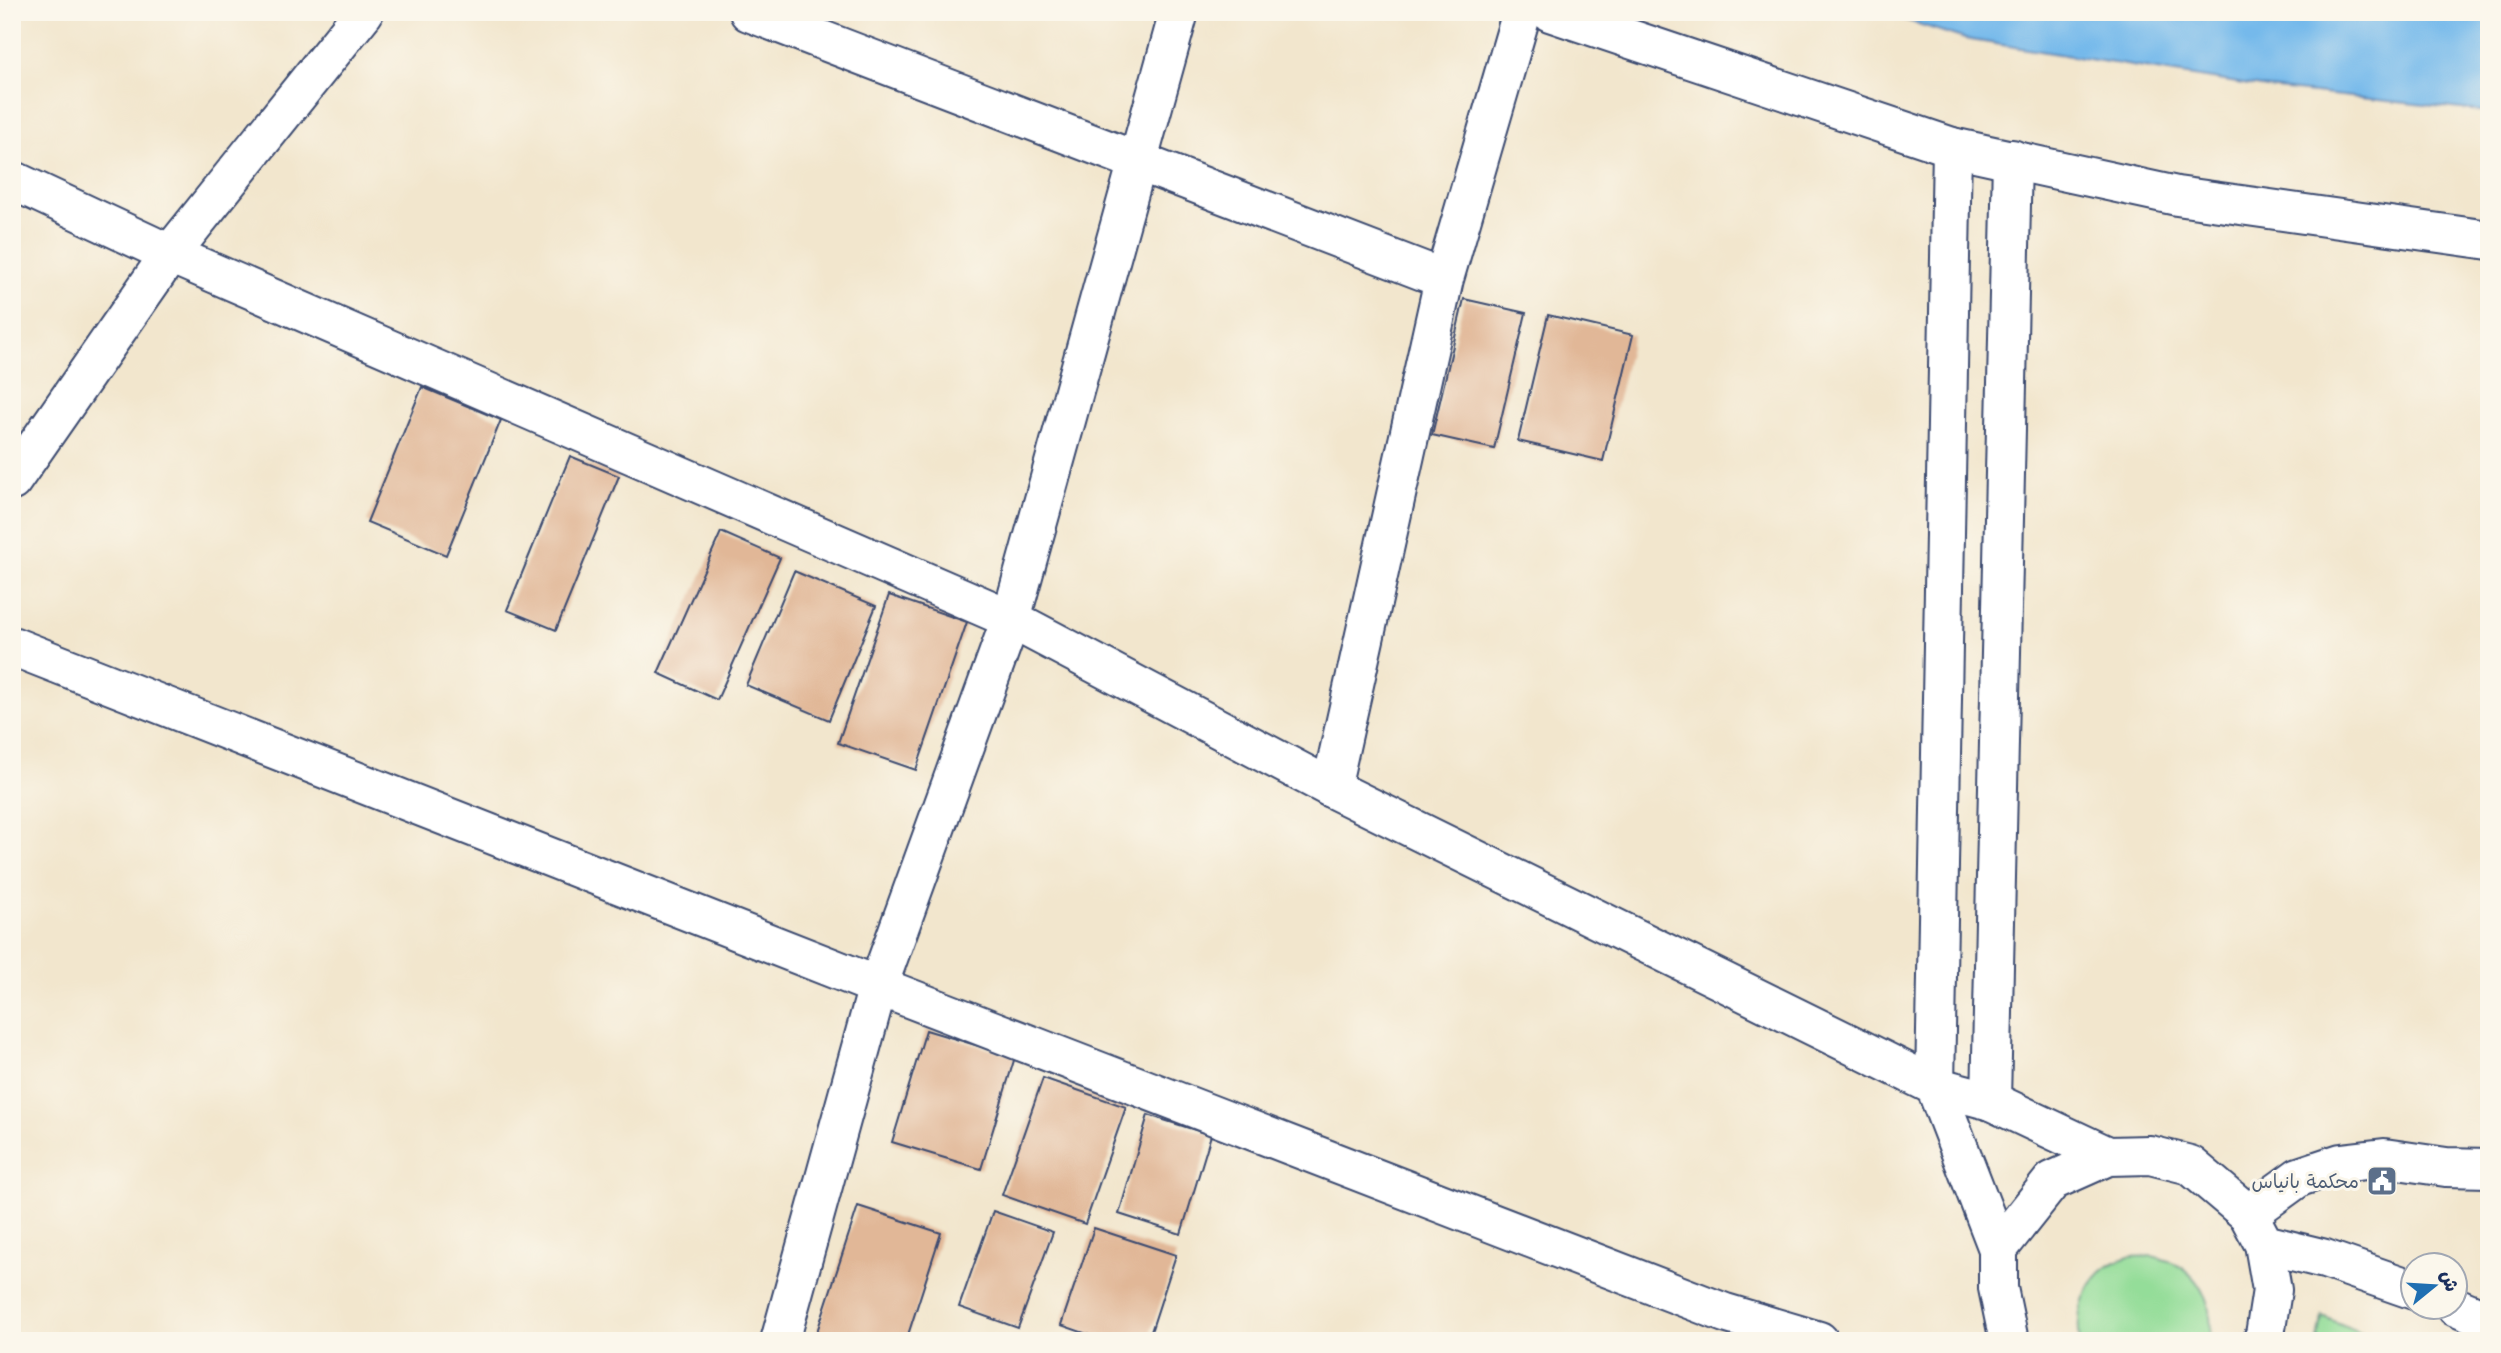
<svg xmlns="http://www.w3.org/2000/svg" width="2501" height="1353" viewBox="0 0 2501 1353" font-family="'Shantell Sans','Playpen Sans Arabic',sans-serif">
<style>
.green{fill:#94dd99;stroke:#58867c;stroke-width:2}
.water{fill:#75b9eb;stroke:#4874a4;stroke-width:2}
.building{fill:#e1b797}
.lines{fill:none;stroke-linecap:round;stroke-linejoin:round}
.minor-casing{stroke:#3b4a6f;stroke-width:42}
.tertiary-casing{stroke:#3b4a6f;stroke-width:42}
.primary-casing{stroke:#3b4a6f;stroke-width:42}
.minor{stroke:#fff;stroke-width:38}
.tertiary{stroke:#fff;stroke-width:38}
.primary{stroke:#fff;stroke-width:38}
.labels{text-anchor:middle;stroke-width:6;stroke-linejoin:round;paint-order:stroke}
.service-label{font-size:19px;fill:#4e5e75;stroke:#fbf7ec;text-anchor:end}
</style>
<rect width="100%" height="100%" fill="#fbf7ec"/>
<filter id="ink" filterUnits="userSpaceOnUse"><feTurbulence type="fractalNoise" baseFrequency=".0143" numOctaves="2"/><feDisplacementMap in="SourceGraphic" scale="14" xChannelSelector="R" yChannelSelector="G"/><feConvolveMatrix kernelMatrix="1 2 1 2 8 2 1 2 1" color-interpolation-filters="sRGB"/></filter>
<filter id="wash" filterUnits="userSpaceOnUse"><feTurbulence type="fractalNoise" baseFrequency=".00686" numOctaves="4" result="noise"/><feDisplacementMap in="SourceGraphic" scale="28" xChannelSelector="R" yChannelSelector="G"/><feGaussianBlur stdDeviation="1.57" result="paint"/><feColorMatrix in="noise" values="0 0 0 0 0 0 0 0 0 0 0 0 0 0 0 0 0 1.4 0 .05"/><feComposite in="paint" operator="in"/></filter>
<g filter="url(#wash)">
<rect width="100%" height="100%" fill="#f2e6cd"/>
<path class="green" d="M 2152,1256 C 2159,1258 2167,1260 2174,1263 C 2203,1278 2215,1310 2209,1341 L 2080,1341 C 2074,1305 2091,1267 2129,1257 C 2136,1256 2145,1257 2152,1256 Z
M 2322,1316 L 2381,1341 L 2318,1341 Z"/>
<path class="water" d="M 1881,12 L 2489,12 L 2489,112 L 2268,88 L 1965,39 Z"/>
<g id="blocks">
<path class="building" d="M 1464,299 L 1526,313 L 1494,449 L 1432,435 Z
M 1548,315 L 1633,335 L 1603,461 L 1518,441 Z
M 422,387 L 501,420 L 446,555 L 367,522 Z
M 570,456 L 619,476 L 556,630 L 507,610 Z
M 721,532 L 780,558 L 717,700 L 658,673 Z
M 794,571 L 876,606 L 829,720 L 746,685 Z
M 889,595 L 967,622 L 916,770 L 838,743 Z
M 926,1030 L 1015,1057 L 981,1169 L 892,1142 Z
M 1043,1078 L 1126,1107 L 1085,1224 L 1002,1195 Z
M 1148,1115 L 1211,1135 L 1181,1234 L 1119,1214 Z
M 858,1206 L 941,1233 L 906,1341 L 814,1341 Z
M 993,1211 L 1053,1232 L 1018,1328 L 959,1307 Z
M 1094,1228 L 1176,1255 L 1148,1341 L 1107,1341 L 1061,1325 Z"/>
</g>
</g>
<g filter="url(#ink)">
<use href="#blocks" fill-opacity="0" stroke="#3b4a6f" stroke-width="2"/>
<g class="lines">
<g class="minor-casing">
<path id="minor" d="M 749,12 L 1444,279 L 1522,12
M 1952,147 L 1935,1086 L 1998,1249
M 1331,788 L 1444,279
M 1991,1101 L 2012,159
M 2248,1214 L 2299,1177 L 2341,1163 L 2384,1158 L 2446,1167 L 2489,1168
M 780,1341 L 878,986 L 1011,619 L 1179,12"/>
</g>
<g class="tertiary-casing">
<path id="tertiary" d="M 1550,12 L 1952,147 L 2177,196 L 2489,240
M 12,481 L 170,254 L 364,12"/>
</g>
<g class="primary-casing">
<path id="primary" d="M 12,180 L 170,254 L 1011,619 L 1331,788 L 1935,1086 L 1991,1101 L 2108,1156
M 12,646 L 878,986 L 1725,1313 L 1819,1341
M 2264,1244 L 2325,1259 L 2414,1290
M 2456,1307 L 2489,1321
M 2009,1341 L 1998,1288 L 1998,1249 L 2052,1181 L 2108,1156 L 2150,1155 L 2190,1165 L 2248,1214 L 2264,1244 L 2272,1290 L 2265,1335 L 2262,1341"/>
</g>
<use href="#minor" class="minor"/>
<use href="#tertiary" class="tertiary"/>
<use href="#primary" class="primary"/>
</g>
</g>
<defs>
<g id="civic-square" transform="scale(1.575)"><rect x="-9" y="-9" width="18" height="18" rx="4" fill="#5c6f8a" stroke="#fbf7ec"/><path d="M-.6-6.5H3V-4.5H.6V-3L4-1V1h2V6H-6V1h2V-1L-.6-3ZM-1.2 2.5V6h2.4V2.5Z" fill="#fff"/></g>
</defs>
<g fill-rule="evenodd">
<use href="#civic-square" x="2382" y="1181"/>
</g>
<g class="labels">
<g class="service-label">
<text x="2359" y="1188">محكمة بانياس</text>
</g>
</g>
<rect width="2501" height="1353" fill="none" stroke="#fbf7ec" stroke-width="42"/>
<g transform="translate(2434 1286) rotate(72)"><circle r="33" fill="#fbf7ec" stroke="#a1a7b3" stroke-width="2"/>
<path d="M0-5L12 26L0 18L-12 26Z" fill="#1f6fb2"/>
<text y="-10" font-size="19" font-weight="bold" text-anchor="middle" fill="#1b2f5e">ش</text>
</g>
</svg>
